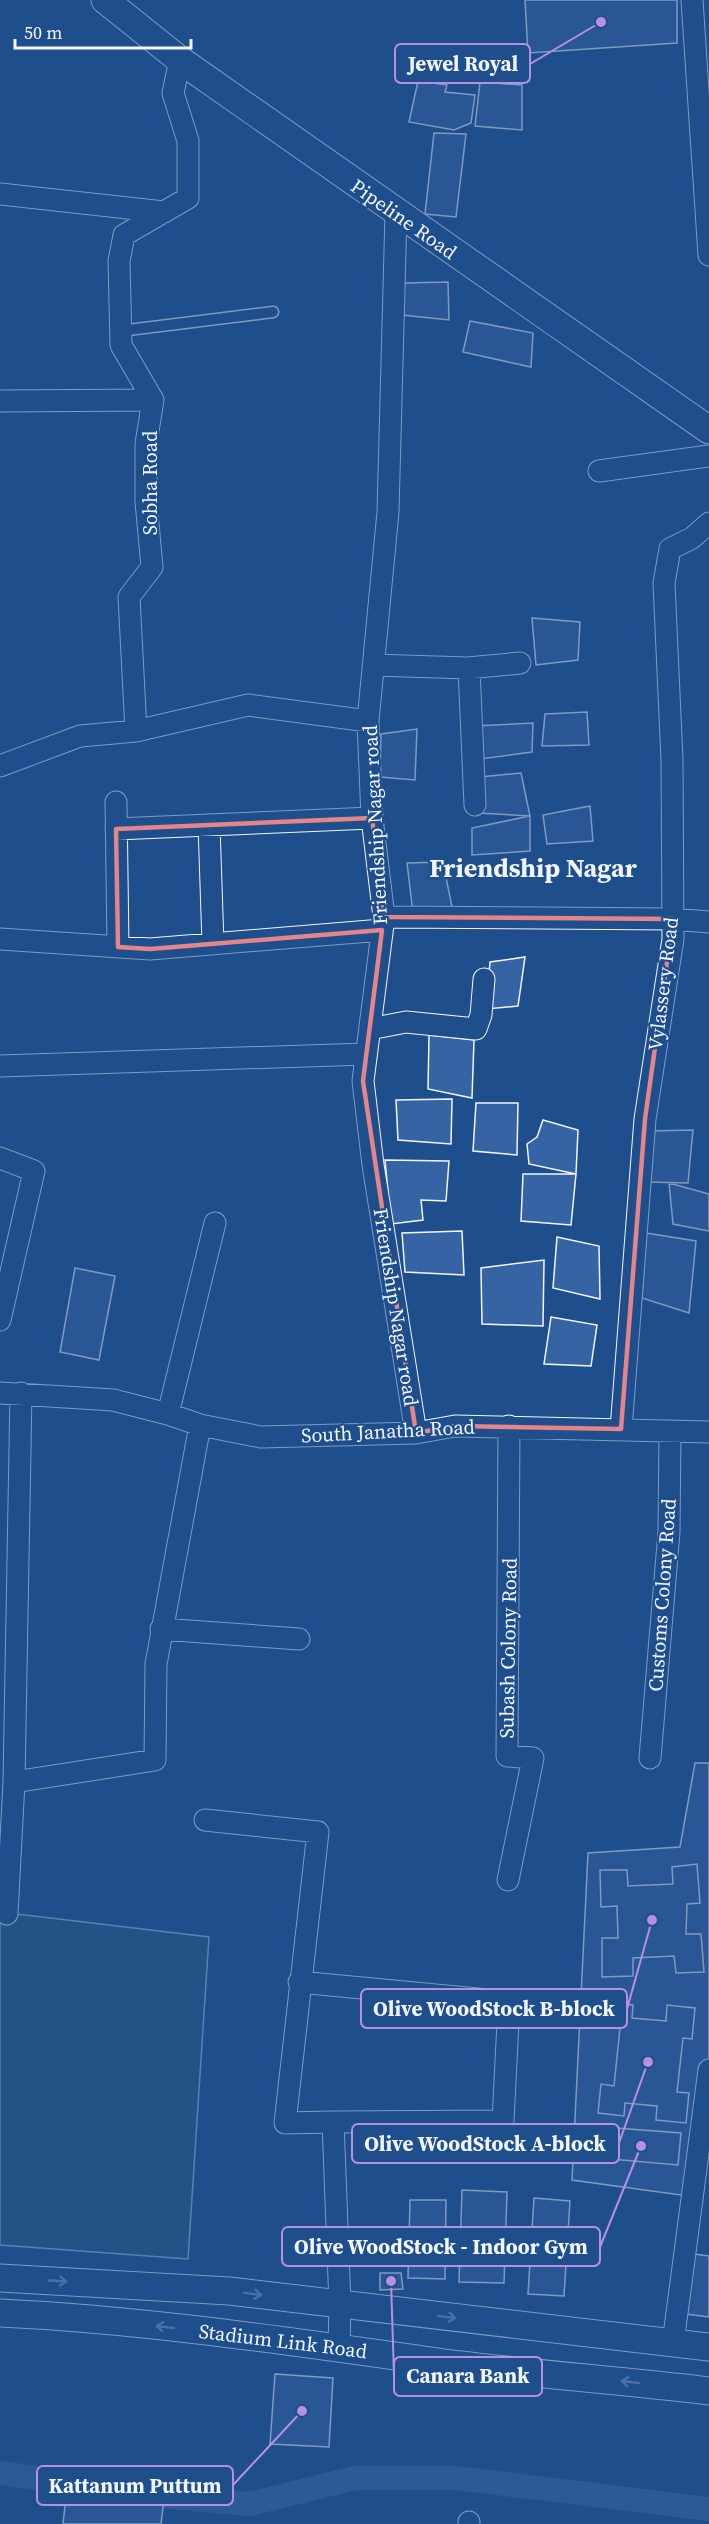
<svg xmlns="http://www.w3.org/2000/svg" width="709" height="2524" viewBox="0 0 709 2524" font-family="'Source Serif 4',serif">
<style>
.green{fill:#245a82;stroke:#a8bbd7;stroke-width:1.5}
.lines{fill:none;stroke-linecap:round;stroke-linejoin:round}
.canal{stroke:#3b69a3;stroke-width:24}
.building{fill:#3563a3;stroke:#f2f6ff;stroke-width:1.5}
.service-casing{stroke:#f2f6ff;stroke-width:13}
.minor-casing{stroke:#f2f6ff;stroke-width:23}
.tertiary-casing{stroke:#f2f6ff;stroke-width:29}
.service{stroke:#1f4e8c;stroke-width:10}
.minor{stroke:#1f4e8c;stroke-width:21}
.tertiary{stroke:#1f4e8c;stroke-width:27}
.oneway{stroke:#7e9ac0}
.marked{fill:none;stroke:#e38589;stroke-width:4.5;stroke-linejoin:round}
.labels{text-anchor:middle;stroke-width:4.5;stroke-linejoin:round;paint-order:stroke}
.street-label{font-size:20px;fill:#f2f6ff;stroke:#1f4e8c}
.district-label{font-size:26px;font-weight:bold;fill:#f2f6ff;stroke:#1f4e8c}
.leader{fill:none;stroke:#b691df;stroke-width:2}
.callout-dot{fill:#b691df;stroke:#1f4e8c;stroke-width:2}
.callout{fill:#1f4e8c;stroke:#b691df;stroke-width:2}
.callout-label{font-size:21px;text-anchor:middle;font-weight:bold;fill:#f2f6ff}
</style>
<rect width="100%" height="100%" fill="#1f4e8c"/>
<path class="green" d="M 0,1912 L 209,1937 L 188,2259 L 0,2245 Z"/>
<g class="lines">
<path class="canal" d="M 0,2473 L 170,2497 L 250,2504 L 355,2478 L 456,2478 L 709,2509"/>
</g>
<path class="building" d="M 525,0 L 677,0 L 677,43 L 528,53 Z
M 418,81 L 447,85 L 445,92 L 475,95 L 471,123 L 454,130 L 409,122 Z
M 480,82 L 522,85 L 522,130 L 475,126 Z
M 434,133 L 466,134 L 456,217 L 425,214 Z
M 448,282 L 449,320 L 402,315 L 404,283 Z
M 470,321 L 533,333 L 531,367 L 463,352 Z
M 532,618 L 580,622 L 578,660 L 536,665 Z
M 587,712 L 589,745 L 542,746 L 545,714 Z
M 533,723 L 532,752 L 481,759 L 474,726 Z
M 417,729 L 415,780 L 380,777 L 381,734 Z
M 521,773 L 530,816 L 477,813 L 480,777 Z
M 590,806 L 593,841 L 547,844 L 543,815 Z
M 530,816 L 530,851 L 472,855 L 472,828 Z
M 443,862 L 452,907 L 413,913 L 407,863 Z
M 525,957 L 518,1006 L 486,1009 L 490,962 Z
M 429,1035 L 474,1040 L 472,1098 L 428,1089 Z
M 452,1099 L 451,1144 L 398,1140 L 396,1100 Z
M 476,1103 L 518,1103 L 517,1155 L 473,1151 Z
M 543,1120 L 578,1130 L 576,1174 L 529,1164 L 527,1144 L 537,1137 Z
M 693,1130 L 688,1183 L 648,1182 L 650,1131 Z
M 385,1160 L 449,1161 L 446,1201 L 421,1200 L 423,1220 L 391,1224 Z
M 523,1174 L 576,1174 L 571,1225 L 521,1221 Z
M 669,1183 L 709,1194 L 709,1231 L 673,1224 Z
M 462,1231 L 464,1275 L 405,1272 L 402,1233 Z
M 646,1233 L 696,1241 L 689,1313 L 642,1298 Z
M 557,1237 L 599,1246 L 600,1299 L 553,1288 Z
M 544,1260 L 543,1326 L 482,1324 L 481,1268 Z
M 75,1268 L 115,1276 L 99,1360 L 60,1352 Z
M 551,1317 L 597,1325 L 591,1366 L 544,1364 Z
M 695,1763 L 709,1763 L 709,2108 L 688,2196 L 572,2180 L 588,1853 L 680,1847 Z
M 697,1864 L 700,1903 L 687,1904 L 686,1934 L 701,1934 L 704,1972 L 676,1973 L 674,1956 L 633,1958 L 633,1976 L 602,1977 L 602,1938 L 618,1938 L 617,1906 L 601,1907 L 600,1870 L 627,1870 L 628,1886 L 673,1884 L 672,1867 Z
M 609,2003 L 633,2005 L 632,2018 L 666,2021 L 667,2005 L 695,2008 L 692,2039 L 683,2038 L 677,2092 L 689,2093 L 686,2123 L 656,2120 L 657,2106 L 625,2103 L 624,2116 L 598,2113 L 601,2084 L 614,2086 L 620,2028 L 607,2027 Z
M 603,2127 L 681,2133 L 678,2165 L 600,2158 Z
M 462,2190 L 507,2192 L 504,2283 L 459,2282 Z
M 534,2198 L 570,2201 L 564,2296 L 528,2294 Z
M 410,2200 L 446,2200 L 445,2279 L 408,2278 Z
M 687,2253 L 709,2256 L 709,2317 L 679,2313 Z
M 380,2273 L 401,2273 L 403,2289 L 380,2290 Z
M 275,2374 L 333,2378 L 329,2447 L 270,2444 Z
M 67,2488 L 164,2499 L 161,2524 L 63,2524 Z"/>
<g class="lines">
<g class="service-casing">
<path id="service" d="M 120,331 L 273,312"/>
</g>
<g class="minor-casing">
<path id="minor" d="M 692,0 L 709,255
M 0,194 L 164,212
M 396,213 L 388,512 L 368,721 L 372,818 L 384,917 L 363,1081 L 373,1165 L 416,1433
M 0,401 L 153,400
M 599,471 L 709,456
M 373,665 L 468,668 L 520,663
M 469,668 L 475,805
M 136,731 L 129,597 L 152,567 L 146,502 L 146,444 L 153,400 L 121,345 L 119,261 L 124,235 L 188,198 L 188,141 L 173,93 L 180,60
M 0,766 L 80,736 L 136,731 L 248,705 L 368,721
M 116,802 L 118,947
M 209,825 L 213,944
M 116,829 L 372,818
M 384,917 L 673,919 L 709,922
M 0,939 L 150,949 L 382,930
M 370,1029 L 406,1022 L 476,1029 L 481,1015 L 484,979
M 0,1066 L 366,1054
M 0,1158 L 34,1171 L 0,1320
M 0,1393 L 113,1400 L 168,1414 L 200,1425 L 261,1437 L 416,1433 L 455,1426 L 709,1432
M 168,1414 L 215,1223
M 621,1429 L 645,1119 L 673,939 L 672,760 L 664,583 L 670,549 L 692,538 L 709,523
M 161,1629 L 299,1639
M 650,1758 L 669,1532 L 670,1431
M 14,1782 L 155,1760 L 156,1664 L 200,1425
M 205,1820 L 318,1832 L 285,2123 L 333,2122 L 340,2305 L 339,2347
M 508,1880 L 533,1758 L 507,1756 L 509,1426
M 7,1914 L 14,1782 L 21,1393
M 299,1982 L 509,2002 L 503,2121 L 333,2122
M 673,2343 L 709,2070
M 469,2524 L 469,2522"/>
</g>
<g class="tertiary-casing">
<path id="tertiary" d="M 105,0 L 180,60 L 709,430
M 0,2278 L 229,2291 L 709,2347
M 0,2313 C 147,2320 293,2342 438,2362 C 528,2374 619,2380 709,2391"/>
</g>
<use href="#service" class="service"/>
<use href="#minor" class="minor"/>
<use href="#tertiary" class="tertiary"/>
</g>
<defs><path id="oneway-shaft" d="M-6 0H5M1.5-3L5.5 0L1.5 3" fill="none" stroke-width="1.6" stroke-linecap="round" stroke-linejoin="round" transform="scale(1.5)"/></defs>
<g class="oneway">
<use href="#oneway-shaft" transform="translate(58 2281) rotate(3)"/>
<use href="#oneway-shaft" transform="translate(253 2294) rotate(7)"/>
<use href="#oneway-shaft" transform="translate(447 2317) rotate(7)"/>
<use href="#oneway-shaft" transform="translate(165 2327) rotate(-173)"/>
<use href="#oneway-shaft" transform="translate(630 2382) rotate(-174)"/>
</g>
<path d="M0 0H709V2524H0ZM 372,818 L 384,917 L 673,919 L 645,1119 L 621,1429 L 455,1426 L 416,1433 L 363,1081 L 382,930 L 150,949 L 118,947 L 116,829 Z" fill="#1f4e8c" fill-opacity=".55" fill-rule="evenodd"/>
<path class="marked" d="M 372,818 L 384,917 L 673,919 L 645,1119 L 621,1429 L 455,1426 L 416,1433 L 363,1081 L 382,930 L 150,949 L 118,947 L 116,829 Z"/>
<g class="labels">
<g class="street-label">
<text transform="translate(404 219) rotate(35)" y="7">Pipeline Road</text>
<text transform="translate(150 483) rotate(-90)" y="7">Sobha Road</text>
<text transform="translate(375 825) rotate(-93)" y="7">Friendship Nagar road</text>
<text transform="translate(663 984) rotate(-83)" y="7">Vylassery Road</text>
<text transform="translate(396 1307) rotate(81)" y="7">Friendship Nagar road</text>
<text transform="translate(388 1431) rotate(-3)" y="7">South Janatha Road</text>
<text transform="translate(662 1595) rotate(-86)" y="7">Customs Colony Road</text>
<text transform="translate(508 1648) rotate(-89)" y="7">Subash Colony Road</text>
<text transform="translate(283 2341) rotate(7)" y="7">Stadium Link Road</text>
</g>
<g class="district-label">
<text x="533" y="877">Friendship Nagar</text>
</g>
</g>
<path class="leader" d="M601 22L530 64M652 1920L627 2009M648 2062L619 2143M641 2146L600 2247M391 2281L394 2376M302 2411L233 2485"/>
<g class="callout-dot">
<circle cx="601" cy="22" r="6"/>
<circle cx="652" cy="1920" r="6"/>
<circle cx="648" cy="2062" r="6"/>
<circle cx="641" cy="2146" r="6"/>
<circle cx="391" cy="2281" r="6"/>
<circle cx="302" cy="2411" r="6"/>
</g>
<g class="callout">
<rect x="395" y="44" width="135" height="39" rx="6"/>
<rect x="361" y="1989" width="266" height="39" rx="6"/>
<rect x="352" y="2124" width="267" height="39" rx="6"/>
<rect x="282" y="2227" width="318" height="39" rx="6"/>
<rect x="394" y="2357" width="148" height="39" rx="6"/>
<rect x="37" y="2466" width="196" height="39" rx="6"/>
</g>
<g class="callout-label">
<text x="463" y="71">Jewel Royal</text>
<text x="494" y="2016">Olive WoodStock B-block</text>
<text x="485" y="2151">Olive WoodStock A-block</text>
<text x="441" y="2254">Olive WoodStock - Indoor Gym</text>
<text x="468" y="2383">Canara Bank</text>
<text x="135" y="2493">Kattanum Puttum</text>
</g>
<path d="M15 39v9h176v-9" fill="none" stroke="#f2f6ff" stroke-width="3"/>
<text x="24" y="39" font-size="18" fill="#f2f6ff" stroke="#1f4e8c" stroke-width="4.5" paint-order="stroke">50 m</text>
</svg>
